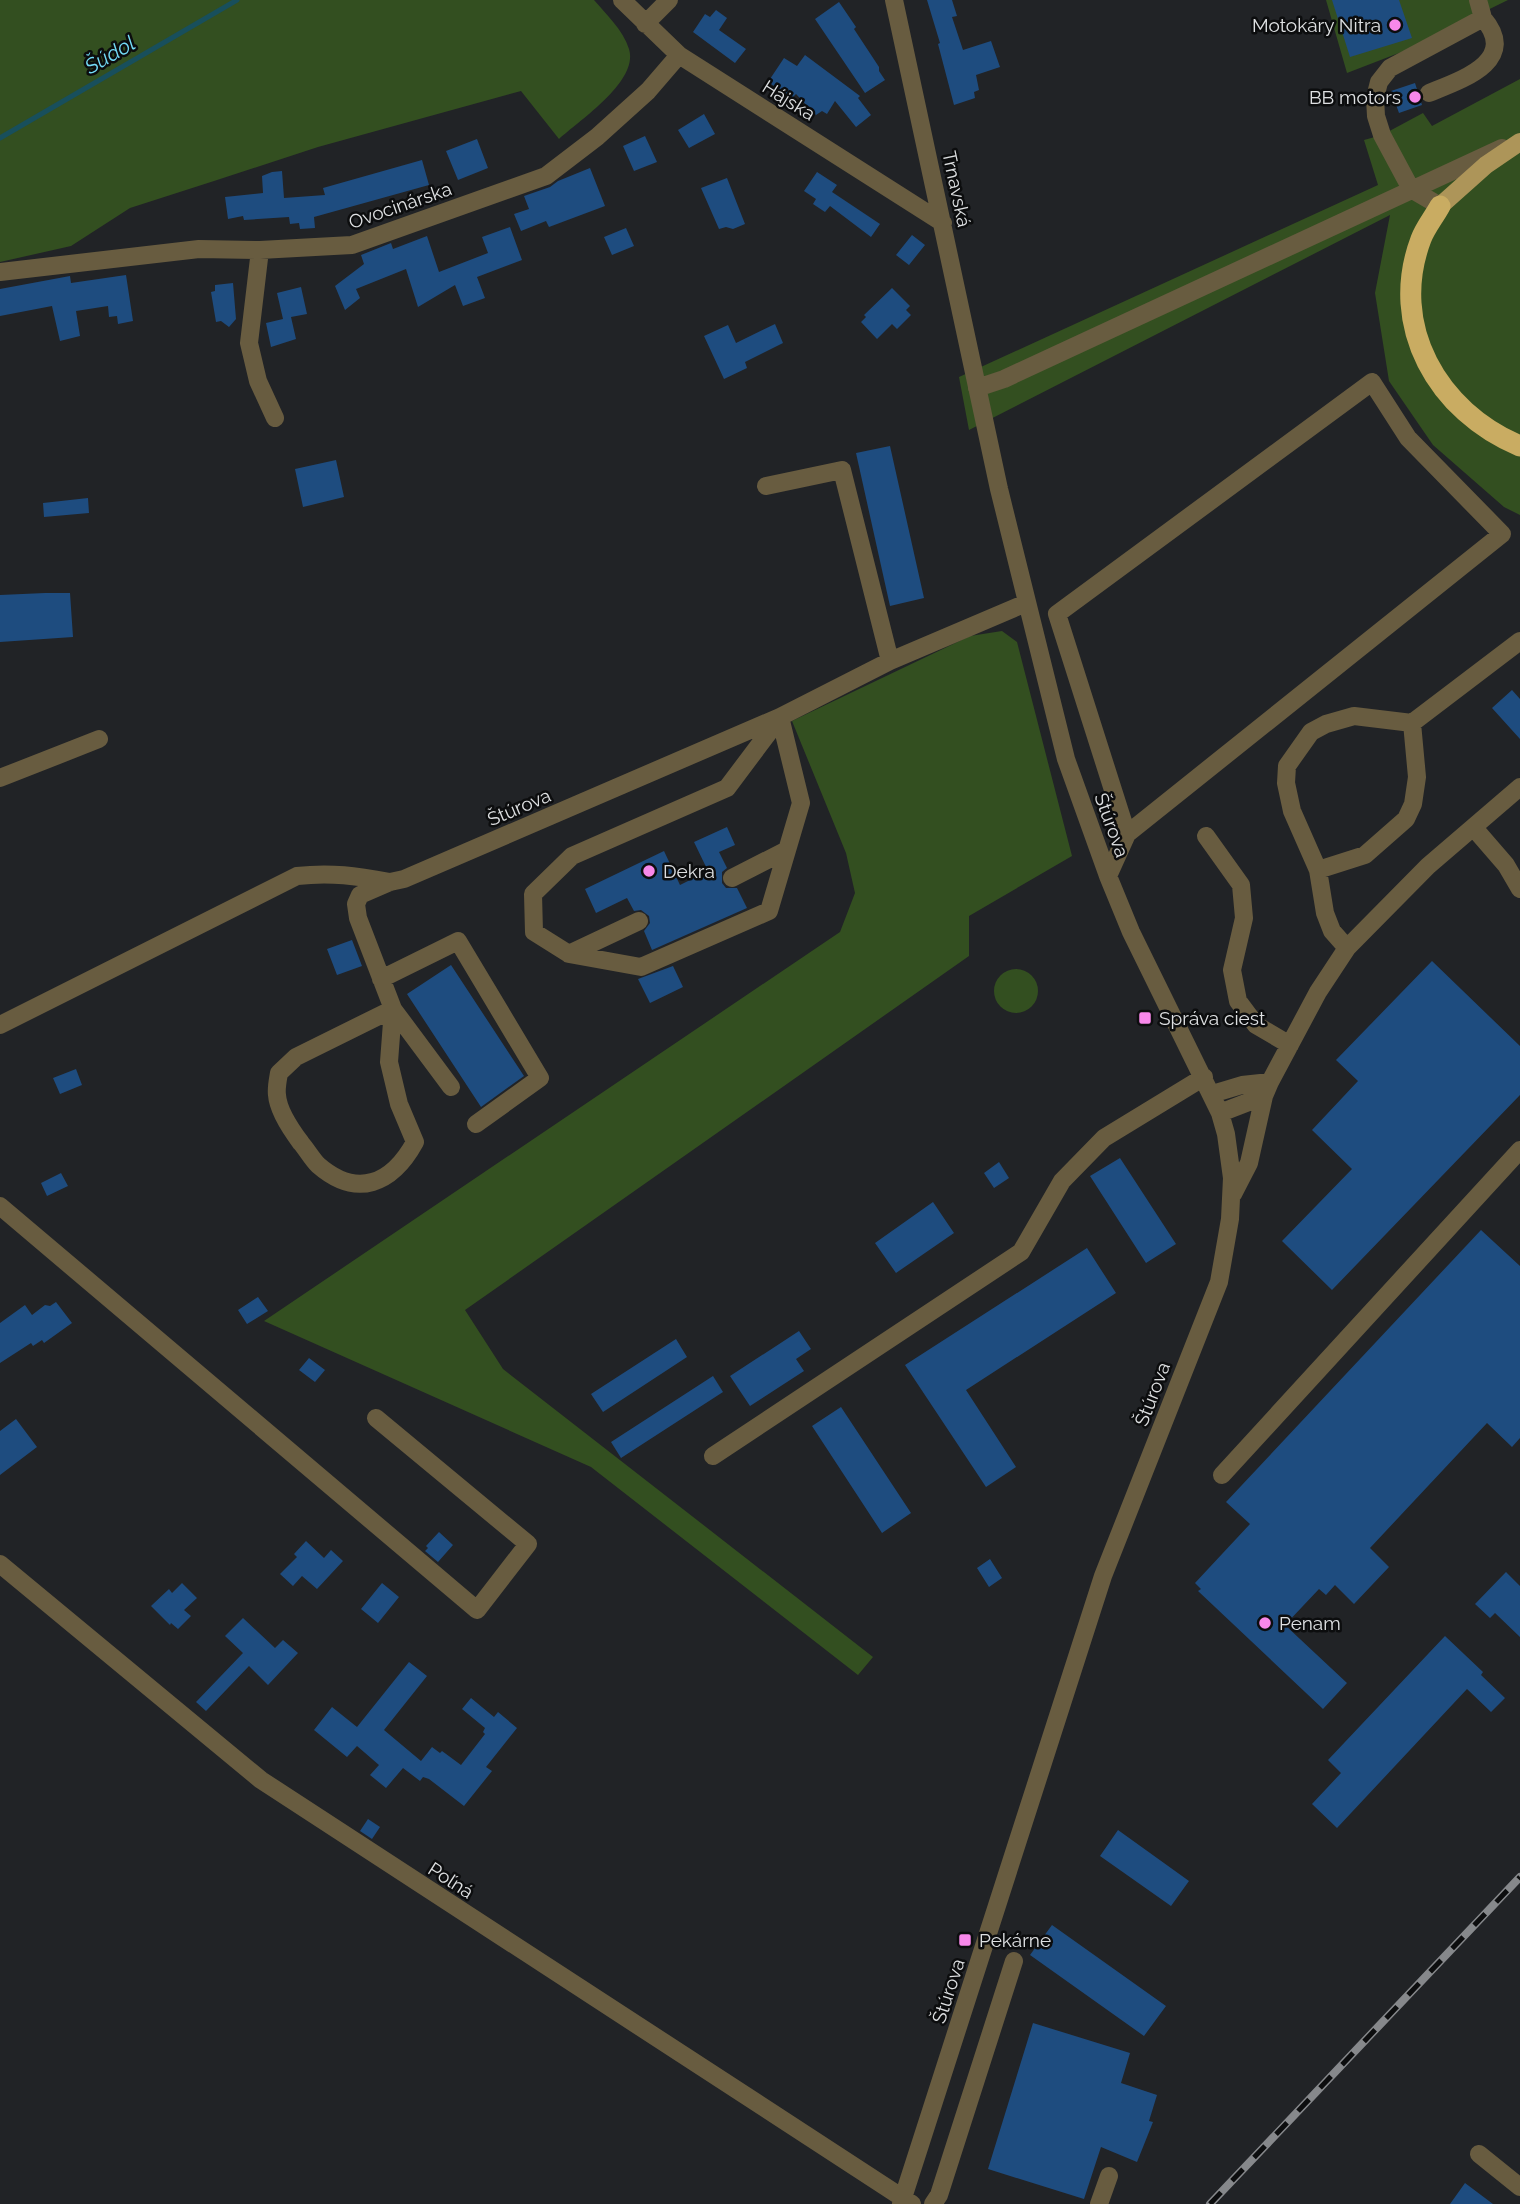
<svg xmlns="http://www.w3.org/2000/svg" width="1520" height="2204" viewBox="0 0 1520 2204" font-family="Raleway,sans-serif">
<style>
.green{fill:#334f20}
.lines{fill:none;stroke-linecap:round;stroke-linejoin:round}
.stream{stroke:#184f5c;stroke-width:5}
.building{fill:#1e4c7f}
.minor{stroke:#685c40;stroke-width:18}
.major{stroke:#ad9559;stroke-width:18}
.highway{stroke:#c9ac62;stroke-width:21}
.rail-casing{stroke:#86888b;stroke-width:8}
.rail{stroke:#0c0d0e;stroke-width:5;stroke-dasharray:16;stroke-linecap:butt}
.poi-dot{fill:#f888ea;stroke:#0c0d0e;stroke-width:2.5}
.labels{text-anchor:middle;stroke-width:5;stroke-linejoin:round;paint-order:stroke}
.poi-label{font-size:19px;fill:#dee0e2;stroke:#0c0d0e;text-anchor:start}
.street-label{font-size:19px;fill:#dee0e2;stroke:#0c0d0e}
.water-label{font-size:21px;font-style:italic;fill:#73dbf6;stroke:#0c0d0e}
</style>
<rect width="100%" height="100%" fill="#212326"/>
<path class="green" d="M 0,0 L 594,0 C 606,14 623,30 629,49 C 639,81 580,120 559,139 L 521,91 L 318,147 L 214,181 L 130,208 L 71,246 L 0,262 Z
M 1326,0 L 1508,0 L 1404,51 L 1347,73 Z
M 1520,79 L 1520,515 L 1504,507 L 1433,445 L 1389,381 L 1375,293 L 1390,215 L 969,430 L 959,377 L 1378,185 L 1364,140 L 1382,135 L 1423,113 L 1432,126 Z
M 1002,631 L 1017,642 L 1072,856 L 969,916 L 969,956 L 465,1310 L 503,1369 L 873,1657 L 858,1675 L 591,1467 L 264,1321 L 840,932 L 855,893 L 846,853 L 792,721 L 970,636 Z
M994 991a22 22 0 1 1 44 0a22 22 0 1 1-44 0Z"/>
<g class="lines">
<path class="stream" d="M 0,138 L 237,0"/>
</g>
<path class="building" d="M 927,0 L 952,0 L 957,16 L 952,17 L 963,50 L 991,41 L 1000,67 L 976,75 L 979,90 L 974,92 L 975,98 L 954,105 L 938,44 L 940,43 Z
M 1332,0 L 1399,0 L 1412,38 L 1350,57 Z
M 839,2 L 856,27 L 854,29 L 879,67 L 879,71 L 885,80 L 865,93 L 815,19 Z
M 716,10 L 727,18 L 719,30 L 746,49 L 735,63 L 693,32 L 705,14 L 710,17 Z
M 805,55 L 860,96 L 858,98 L 871,115 L 856,127 L 835,101 L 827,114 L 822,111 L 816,115 L 796,94 L 792,98 L 768,82 L 784,58 L 797,66 Z
M 1415,83 L 1422,105 L 1399,113 L 1391,91 Z
M 704,114 L 715,134 L 689,148 L 678,130 Z
M 645,136 L 657,162 L 634,171 L 623,146 Z
M 477,139 L 488,168 L 458,180 L 446,151 Z
M 422,160 L 429,185 L 314,217 L 315,228 L 300,229 L 299,223 L 290,224 L 289,217 L 244,220 L 243,216 L 228,219 L 225,197 L 263,193 L 262,176 L 272,172 L 282,171 L 284,198 L 325,195 L 323,188 Z
M 590,168 L 605,206 L 549,227 L 546,221 L 521,231 L 514,214 L 529,209 L 524,196 L 550,187 L 558,181 Z
M 817,172 L 837,185 L 832,192 L 880,224 L 871,237 L 830,206 L 825,212 L 813,204 L 816,199 L 804,191 Z
M 727,178 L 745,224 L 733,229 L 726,227 L 719,229 L 701,188 Z
M 510,227 L 522,260 L 477,277 L 485,298 L 463,306 L 455,285 L 418,307 L 406,269 L 356,289 L 360,298 L 345,310 L 335,286 L 364,264 L 361,255 L 391,243 L 393,249 L 427,236 L 439,272 L 488,253 L 482,237 Z
M 626,228 L 634,246 L 612,255 L 604,237 Z
M 912,235 L 925,245 L 909,265 L 896,255 Z
M 126,275 L 133,321 L 118,324 L 117,316 L 109,317 L 108,306 L 76,311 L 80,336 L 60,341 L 52,306 L 0,316 L 0,289 L 70,276 L 71,283 Z
M 233,283 L 236,319 L 229,327 L 221,321 L 216,322 L 211,292 L 215,291 L 215,285 Z
M 301,287 L 307,314 L 291,317 L 296,339 L 271,347 L 266,323 L 283,319 L 277,293 Z
M 892,288 L 910,306 L 906,310 L 911,315 L 897,329 L 892,324 L 877,339 L 861,322 L 866,317 L 864,315 Z
M 775,324 L 783,343 L 745,362 L 747,368 L 724,379 L 704,336 L 728,325 L 736,343 Z
M 890,446 L 924,598 L 890,606 L 856,453 Z
M 336,460 L 344,497 L 303,507 L 295,469 Z
M 88,498 L 89,513 L 44,517 L 43,503 Z
M 45,593 L 70,593 L 73,637 L 0,642 L 0,595 Z
M 1512,690 L 1520,699 L 1520,739 L 1492,708 Z
M 727,827 L 735,845 L 719,852 L 727,868 L 722,872 L 722,883 L 726,888 L 737,888 L 747,908 L 652,950 L 644,931 L 650,923 L 649,916 L 641,910 L 634,911 L 627,898 L 596,913 L 585,889 L 664,851 L 680,885 L 708,871 L 694,842 Z
M 352,940 L 362,966 L 337,975 L 327,949 Z
M 1432,961 L 1520,1046 L 1520,1095 L 1332,1290 L 1282,1241 L 1352,1169 L 1312,1130 L 1358,1081 L 1336,1060 Z
M 451,965 L 524,1076 L 481,1107 L 407,994 Z
M 673,966 L 683,987 L 650,1003 L 638,979 Z
M 76,1069 L 82,1085 L 60,1094 L 53,1078 Z
M 1120,1158 L 1176,1244 L 1146,1263 L 1090,1176 Z
M 999,1162 L 1009,1178 L 994,1188 L 984,1173 Z
M 61,1173 L 68,1186 L 47,1196 L 41,1183 Z
M 933,1202 L 954,1233 L 896,1273 L 875,1243 Z
M 1481,1230 L 1520,1266 L 1520,1438 L 1512,1447 L 1487,1423 L 1370,1548 L 1389,1567 L 1354,1604 L 1335,1585 L 1326,1595 L 1319,1589 L 1285,1625 L 1347,1683 L 1323,1709 L 1198,1591 L 1201,1589 L 1195,1583 L 1250,1524 L 1226,1502 Z
M 1087,1248 L 1116,1293 L 966,1390 L 1016,1467 L 986,1487 L 905,1365 Z
M 258,1297 L 268,1311 L 247,1324 L 238,1310 Z
M 56,1302 L 72,1323 L 44,1343 L 42,1340 L 33,1346 L 31,1343 L 0,1363 L 0,1323 L 25,1305 L 32,1315 L 45,1305 L 50,1306 Z
M 799,1331 L 811,1349 L 796,1359 L 804,1371 L 750,1406 L 730,1376 Z
M 676,1339 L 687,1357 L 603,1412 L 591,1394 Z
M 309,1358 L 325,1370 L 315,1382 L 299,1370 Z
M 713,1376 L 723,1392 L 621,1458 L 611,1442 Z
M 841,1407 L 911,1513 L 882,1533 L 812,1426 Z
M 16,1419 L 37,1447 L 0,1475 L 0,1431 Z
M 439,1532 L 453,1545 L 438,1562 L 425,1551 L 428,1548 L 426,1546 Z
M 306,1541 L 324,1558 L 331,1550 L 343,1561 L 317,1589 L 302,1576 L 293,1586 L 280,1574 L 297,1557 L 294,1554 Z
M 990,1559 L 1002,1578 L 989,1587 L 977,1568 Z
M 1506,1572 L 1520,1586 L 1520,1637 L 1495,1613 L 1490,1618 L 1475,1604 Z
M 182,1583 L 197,1598 L 184,1610 L 191,1616 L 178,1629 L 171,1623 L 170,1625 L 151,1606 L 169,1589 L 172,1593 Z
M 382,1583 L 399,1597 L 378,1623 L 361,1609 Z
M 243,1618 L 275,1648 L 283,1640 L 298,1653 L 268,1685 L 249,1666 L 206,1711 L 196,1702 L 243,1653 L 225,1636 Z
M 1445,1636 L 1483,1672 L 1481,1675 L 1505,1698 L 1491,1712 L 1467,1689 L 1337,1828 L 1312,1804 L 1341,1773 L 1328,1760 Z
M 409,1662 L 427,1676 L 384,1730 L 421,1761 L 432,1747 L 440,1753 L 442,1751 L 461,1765 L 485,1734 L 483,1732 L 485,1728 L 462,1709 L 471,1698 L 494,1717 L 498,1712 L 517,1728 L 486,1767 L 492,1771 L 464,1806 L 429,1779 L 423,1777 L 420,1781 L 403,1768 L 386,1788 L 370,1775 L 379,1765 L 357,1746 L 347,1757 L 314,1730 L 332,1707 L 357,1727 Z
M 368,1819 L 380,1827 L 372,1839 L 360,1831 Z
M 1118,1830 L 1189,1881 L 1171,1906 L 1100,1856 Z
M 1052,1925 L 1166,2006 L 1144,2036 L 1030,1955 Z
M 1033,2023 L 1130,2053 L 1121,2083 L 1157,2095 L 1149,2121 L 1153,2122 L 1137,2162 L 1101,2147 L 1084,2199 L 988,2169 Z
M 1465,2183 L 1493,2204 L 1450,2204 Z"/>
<g class="lines">
<path class="minor" d="M 622,0 L 679,55 L 943,223
M 894,0 L 999,489 L 1066,759 L 1108,876 L 1131,932 L 1220,1113 L 1226,1134 L 1232,1178 L 1230,1219 L 1219,1282 L 1103,1576 L 901,2204
M 645,24 L 669,0
M 1429,93 C 1461,80 1520,61 1483,18
M 1440,206 L 1411,189 L 1382,135 L 1376,116 L 1375,98 L 1379,82 L 1390,68 L 1483,18 L 1478,0
M 260,250 L 249,343 L 258,381 L 275,418
M 0,272 L 199,249 L 260,250 L 352,245 L 546,176 L 597,137 L 648,91 L 679,55
M 977,388 L 1004,379 L 1502,148
M 766,486 L 842,470 L 890,661
M 0,778 L 99,739
M 1474,828 L 1506,865 L 1520,889
M 1206,836 L 1241,885 L 1244,918 L 1232,970 L 1238,1001 L 1256,1025 L 1290,1045
M 1318,870 L 1365,855 L 1406,819 L 1413,804 L 1417,777 L 1412,723
M 1108,876 L 1127,834 L 1057,614 L 1372,382 L 1408,438 L 1502,534 L 1127,834
M 732,878 L 787,850
M 639,921 L 569,954 L 534,932 L 533,894 L 572,856 L 727,788 L 778,720
M 1347,948 L 1332,931 L 1325,913 L 1318,870 L 1292,811 L 1286,783 L 1287,766 L 1311,732 L 1326,724 L 1354,716 L 1412,723 L 1520,641
M 569,954 L 641,967 L 769,911 L 801,803 L 780,717
M 381,979 L 458,941 L 540,1078 L 476,1124
M 393,1009 L 389,1062 L 399,1104 L 415,1142 C 392,1184 357,1199 318,1165 C 312,1159 307,1150 301,1143 C 292,1131 278,1110 277,1095 C 276,1088 278,1079 279,1073 L 296,1057 Z
M 0,1025 L 297,876 C 331,872 357,876 390,882
M 451,1087 L 393,1009 L 358,918 L 356,904 L 360,895 L 390,882 L 404,879 L 780,717 L 890,661 L 1026,603
M 1212,1094 L 1242,1085 L 1270,1082
M 1220,1113 L 1264,1096
M 1233,1194 L 1249,1163 L 1264,1096 L 1270,1082 L 1318,992 L 1347,948 L 1428,866 L 1520,787
M 0,1206 L 477,1610 L 528,1544 L 376,1418
M 713,1456 L 1021,1252 L 1062,1181 L 1104,1138 L 1204,1077
M 1222,1475 L 1520,1150
M 0,1564 L 261,1780 L 912,2204
M 1479,2154 L 1520,2187
M 933,2204 L 939,2195 L 1014,1961
M 1099,2204 L 1109,2176"/>
<path class="major" d="M 1440,206 L 1486,165 L 1520,142"/>
<path class="highway" d="M 1440,206 C 1434,217 1425,228 1421,239 C 1388,326 1438,412 1520,446"/>
<g class="rail-casing">
<path id="rail" d="M 1210,2204 L 1520,1877"/>
</g>
<use href="#rail" class="rail"/>
</g>
<g class="poi-dot">
<circle cx="1395" cy="25" r="7"/>
<circle cx="1415" cy="97" r="7"/>
<circle cx="649" cy="871" r="7"/>
<rect x="1138" y="1011" width="14" height="14" rx="3.5"/>
<circle cx="1265" cy="1623" r="7"/>
<rect x="958" y="1933" width="14" height="14" rx="3.5"/>
</g>
<g class="labels">
<g class="poi-label">
<text x="1381" y="32" text-anchor="end">Motokáry Nitra</text>
<text x="1401" y="104" text-anchor="end">BB motors</text>
<text x="663" y="878">Dekra</text>
<text x="1159" y="1025">Správa ciest</text>
<text x="1279" y="1630">Penam</text>
<text x="979" y="1947">Pekárne</text>
</g>
<g class="street-label">
<text transform="translate(789 100) rotate(32)" y="7">Hájska</text>
<text transform="translate(957 189) rotate(78)" y="7">Trnavská</text>
<text transform="translate(400 205) rotate(-19)" y="7">Ovocinárska</text>
<text transform="translate(519 807) rotate(-23)" y="7">Štúrova</text>
<text transform="translate(1112 825) rotate(70)" y="7">Štúrova</text>
<text transform="translate(1152 1394) rotate(-69)" y="7">Štúrova</text>
<text transform="translate(451 1880) rotate(33)" y="7">Poľná</text>
<text transform="translate(948 1991) rotate(-72)" y="7">Štúrova</text>
</g>
<g class="water-label">
<text transform="translate(110 55) rotate(-30)" y="7">Šúdol</text>
</g>
</g>
</svg>
